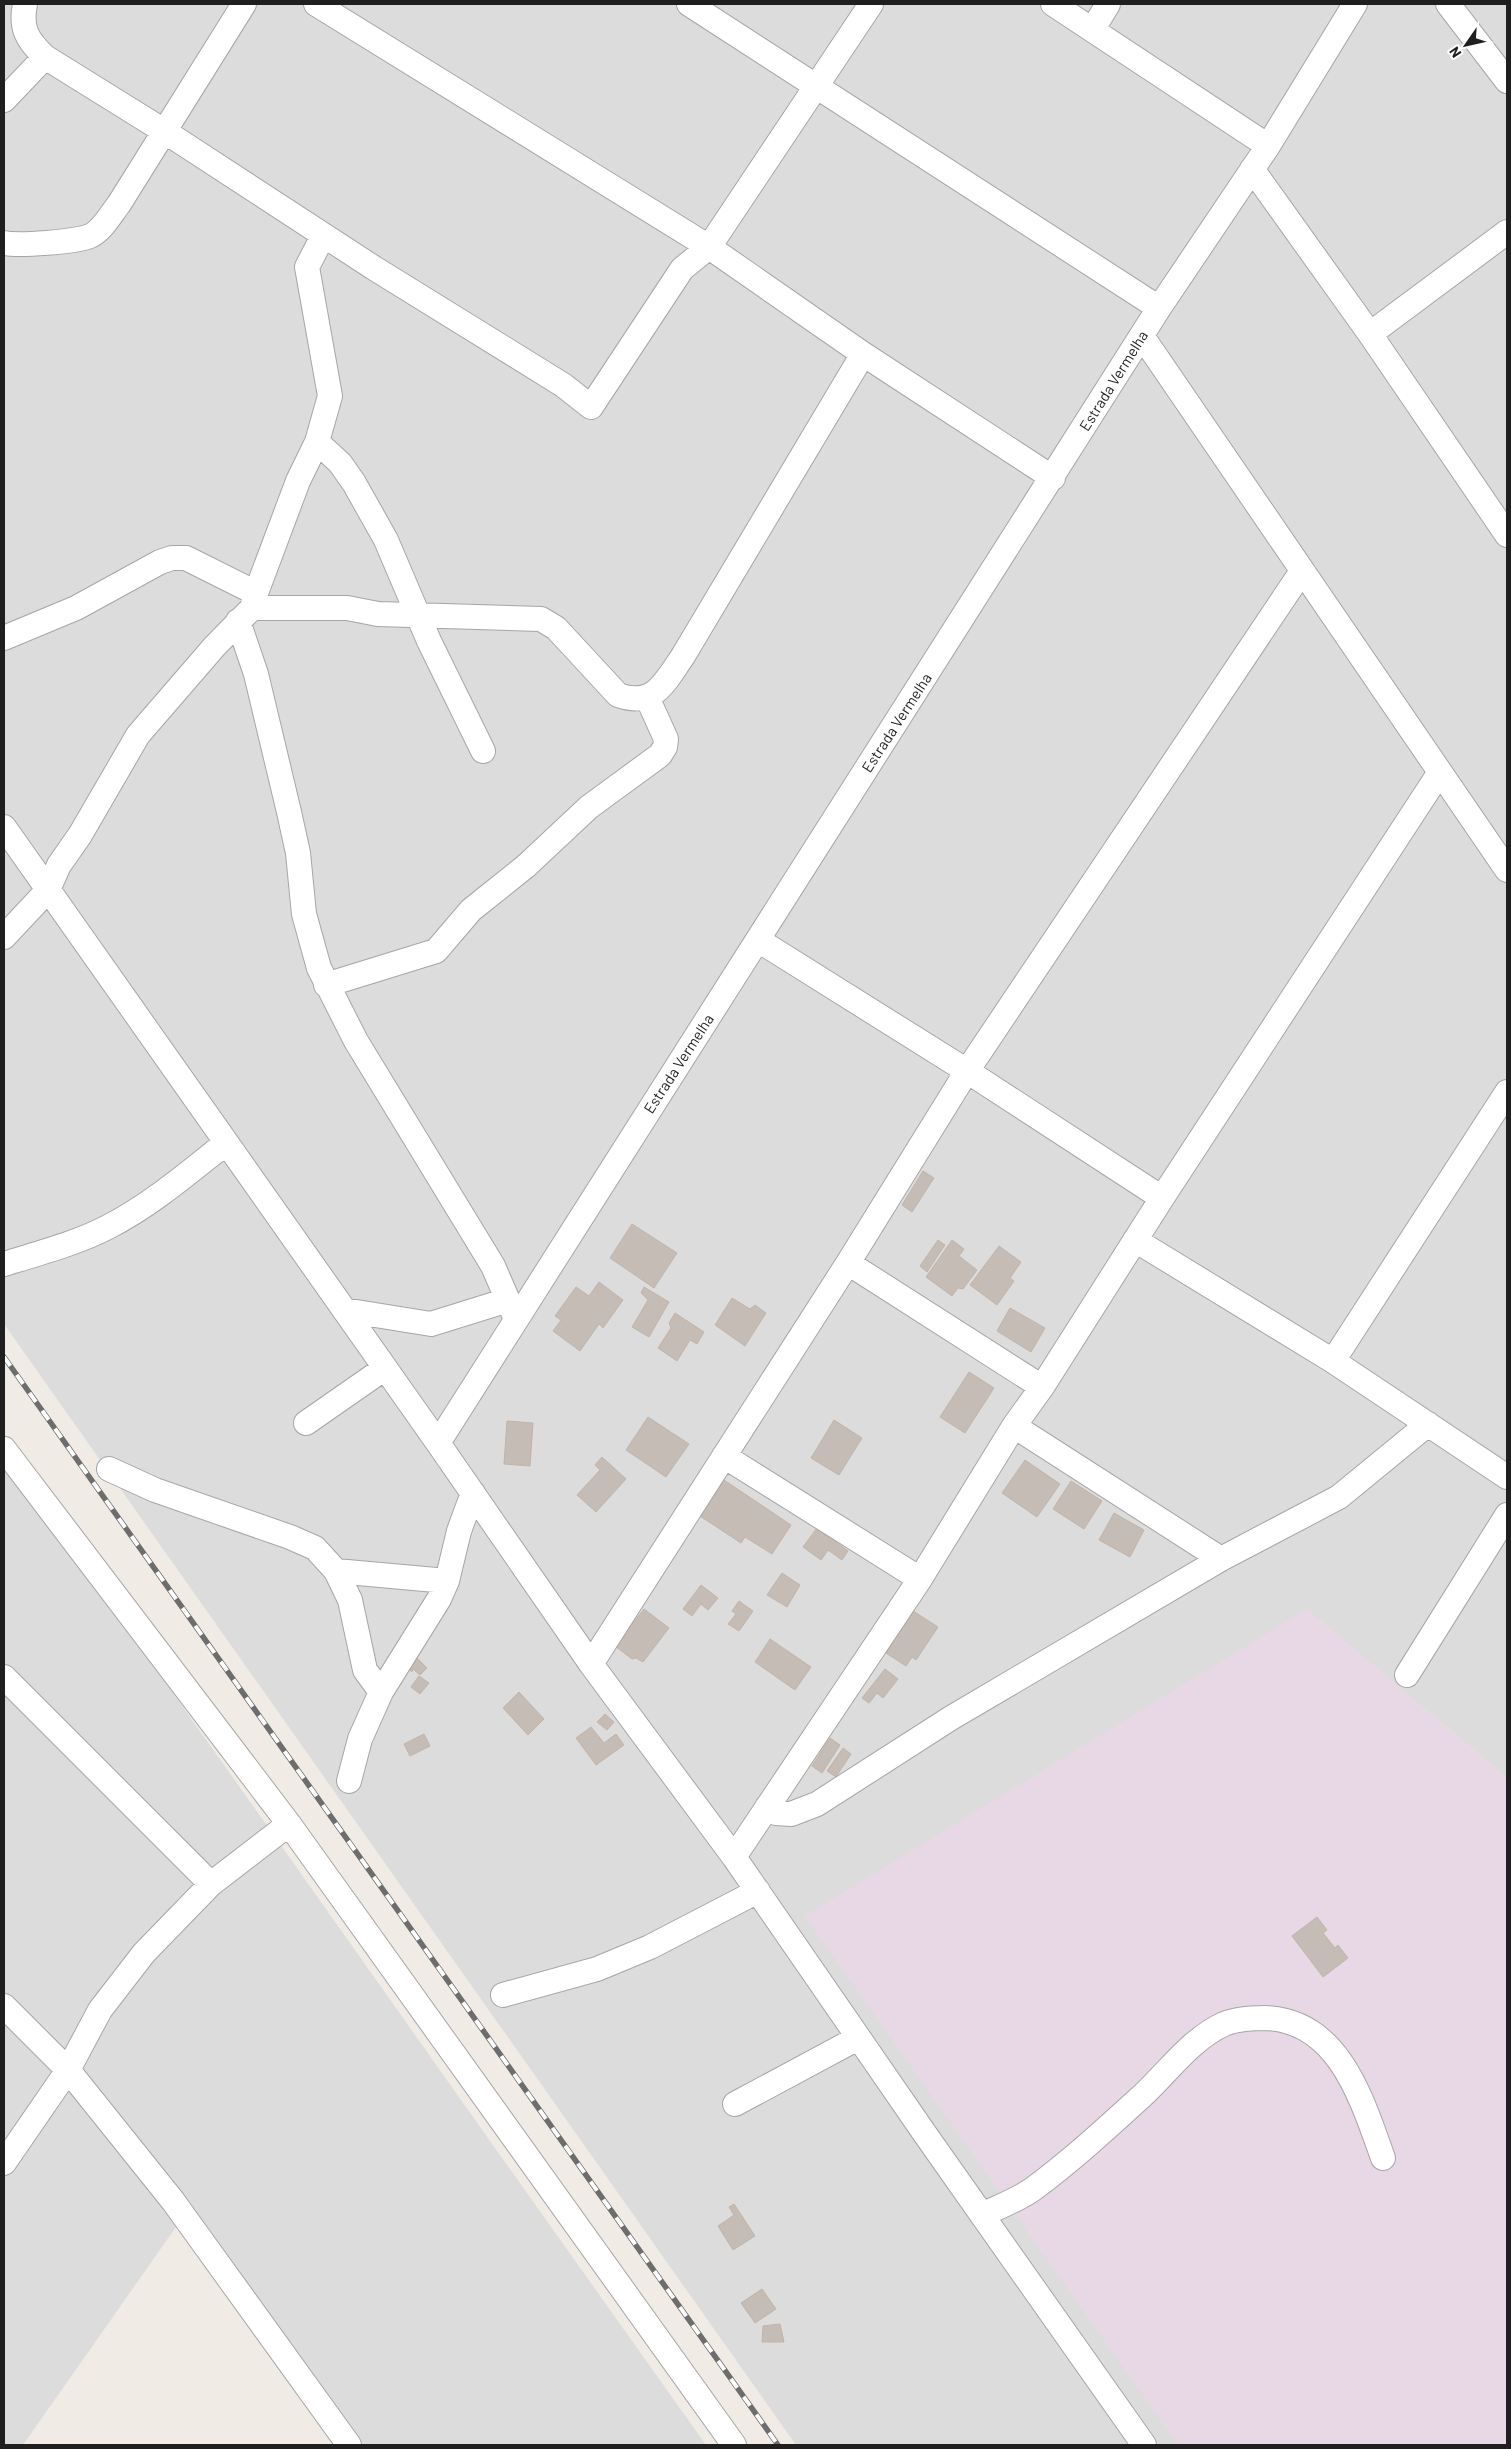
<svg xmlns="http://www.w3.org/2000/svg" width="1511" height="2449" viewBox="0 0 1511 2449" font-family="Barlow,sans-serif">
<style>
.residential{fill:#dddcdc}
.industrial{fill:#e8d7e5}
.building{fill:#c4bcb5;stroke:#c1b4a8}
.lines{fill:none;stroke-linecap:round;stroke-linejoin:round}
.minor-casing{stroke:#a6a6a6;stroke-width:26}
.minor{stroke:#fff;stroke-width:24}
.rail-casing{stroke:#6d6d6d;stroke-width:5.5}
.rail{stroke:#fff;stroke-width:4;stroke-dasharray:11;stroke-linecap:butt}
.labels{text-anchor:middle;stroke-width:4.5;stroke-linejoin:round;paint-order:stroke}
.street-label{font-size:15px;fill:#1f1f1f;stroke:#fff}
</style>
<rect width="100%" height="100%" fill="#f0ece5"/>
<path class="residential" d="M 4,4 L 1507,4 L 1507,1778 L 1306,1609 L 1178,2445 L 796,2445 L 4,1324 Z
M 4,1454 L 495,2148 L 706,2445 L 353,2445 L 183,2217 L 23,2445 L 4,2445 Z"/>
<path class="industrial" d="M 1307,1609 L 1507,1778 L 1507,2445 L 1178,2445 L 805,1916 Z"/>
<path class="building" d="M 923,1171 L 934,1178 L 912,1212 L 902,1205 Z
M 632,1224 L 677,1253 L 654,1288 L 610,1258 Z
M 938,1240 L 945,1245 L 927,1272 L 920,1266 Z
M 952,1240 L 964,1249 L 959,1256 L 977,1270 L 963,1289 L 958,1288 L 952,1296 L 926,1277 Z
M 999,1246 L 1021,1262 L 1010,1278 L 1014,1281 L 997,1305 L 970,1285 Z
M 599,1282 L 623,1300 L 603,1328 L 599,1324 L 580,1351 L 553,1331 L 561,1320 L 555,1316 L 576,1287 L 589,1296 Z
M 644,1287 L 669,1302 L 649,1337 L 632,1327 L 648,1300 L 641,1293 Z
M 732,1298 L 750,1309 L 755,1305 L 766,1313 L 745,1346 L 715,1325 Z
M 1010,1308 L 1045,1328 L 1031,1352 L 997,1331 Z
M 675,1313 L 704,1332 L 697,1344 L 690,1340 L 677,1361 L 658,1348 L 671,1328 L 669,1323 Z
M 969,1372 L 994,1388 L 965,1433 L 940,1417 Z
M 648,1417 L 689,1444 L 666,1477 L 626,1450 Z
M 834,1420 L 862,1438 L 839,1475 L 811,1458 Z
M 507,1421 L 533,1423 L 530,1466 L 504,1464 Z
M 602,1457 L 626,1479 L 596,1512 L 577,1495 L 600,1470 L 595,1465 Z
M 1025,1460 L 1060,1484 L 1037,1517 L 1002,1493 Z
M 724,1480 L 791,1525 L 772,1554 L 745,1537 L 741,1543 L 700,1516 Z
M 1071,1481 L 1102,1501 L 1084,1529 L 1053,1509 Z
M 1114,1513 L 1144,1530 L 1130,1557 L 1099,1540 Z
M 817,1528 L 848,1551 L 842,1560 L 828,1550 L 821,1560 L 803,1547 Z
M 782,1573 L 800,1585 L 787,1607 L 767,1595 Z
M 701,1585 L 718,1598 L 708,1610 L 701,1604 L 692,1616 L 683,1609 Z
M 739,1601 L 753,1611 L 739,1631 L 728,1624 L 736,1614 L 732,1611 Z
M 644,1609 L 669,1628 L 643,1662 L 636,1658 L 632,1659 L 615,1646 Z
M 913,1611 L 938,1627 L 916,1660 L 912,1657 L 906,1666 L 886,1653 Z
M 770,1639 L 811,1667 L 795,1690 L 755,1662 Z
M 414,1655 L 427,1668 L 420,1675 L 413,1669 L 412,1672 L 404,1664 Z
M 885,1669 L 898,1679 L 883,1698 L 877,1693 L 869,1703 L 862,1698 Z
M 419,1676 L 429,1683 L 420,1694 L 411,1687 Z
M 519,1692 L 544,1719 L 528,1735 L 503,1708 Z
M 605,1714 L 614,1722 L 607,1730 L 597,1722 Z
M 591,1727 L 604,1743 L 616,1734 L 624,1745 L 596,1765 L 576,1738 Z
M 424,1734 L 430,1746 L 410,1756 L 404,1744 Z
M 830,1738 L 840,1745 L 822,1773 L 812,1766 Z
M 843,1748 L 851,1754 L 836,1777 L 827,1771 Z
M 1317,1917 L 1327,1930 L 1323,1933 L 1335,1948 L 1338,1945 L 1348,1958 L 1323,1977 L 1292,1936 Z
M 734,2204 L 755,2236 L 733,2250 L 718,2226 L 734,2215 L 729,2207 Z
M 762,2289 L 776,2309 L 755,2323 L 741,2303 Z
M 780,2324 L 784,2342 L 762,2342 L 763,2326 Z"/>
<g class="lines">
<g class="minor-casing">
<path id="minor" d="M 25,4 C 20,28 27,40 45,57 L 164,131 L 374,268 L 563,385 L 591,407 L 682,269 L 709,247 L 871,4
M 316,4 L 709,247 L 863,354 L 1053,478
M 689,4 L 1159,308
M 1053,4 L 1268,146
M 1448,4 L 1507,81
M 1093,29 L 1108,4
M 4,100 L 45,57
M 1252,169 L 1370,334 L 1507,535
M 4,243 C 19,246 75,242 90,236 C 102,231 111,214 119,204 L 244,4
M 1370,334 L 1507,232
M 1142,336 L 1507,870
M 317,442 L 340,463 L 354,483 L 386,540 L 429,641 L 483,751
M 252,608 L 347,608 L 378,614 L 541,619 L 556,628 L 618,695 C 654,708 665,682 683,656 L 863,354
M 238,621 L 256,674 L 289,812 L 298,853 L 304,914 L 319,968 L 356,1041 L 493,1266 L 516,1319
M 4,638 L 76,608 L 160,562 L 172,558 L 186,558 L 256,593
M 4,827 L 438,1443 L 591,1664 L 734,1857 L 925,2134 L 1144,2445
M 4,937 L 48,890 L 59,865 L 80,835 L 138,735 L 214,647 L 252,608 L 256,593 L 298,481 L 317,442 L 330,396 L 307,267 L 323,236
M 758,940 L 967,1071 L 1162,1198
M 326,985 L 436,951 L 471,910 L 526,866 L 589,807 L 660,755 L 665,747 L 666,739 L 647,697
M 1135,1240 L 1333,1361 L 1507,1477
M 848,1263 L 1042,1387
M 4,1264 C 39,1253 75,1244 108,1227 C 151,1205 188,1173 226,1143
M 344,1310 L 431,1324 L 508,1300
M 1333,1361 L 1507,1092
M 306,1423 L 385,1368
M 1014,1426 L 1221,1559
M 438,1443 L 1159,308 L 1268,146 L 1355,4
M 4,1449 L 289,1824 L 734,2445
M 724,1456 L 920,1579
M 109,1469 L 155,1490 L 290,1537 L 315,1548 L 336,1571 L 350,1600 L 365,1670 L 381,1692
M 336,1571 L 447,1581
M 591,1664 L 848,1263 L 967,1071 L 1302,571
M 1407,1675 L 1507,1515
M 4,1677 L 211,1884
M 349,1781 L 360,1739 L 381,1692 L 439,1599 L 447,1581 L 459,1531 L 473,1493
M 767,1807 L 776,1813 L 791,1814 L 817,1804 L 951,1718 L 1221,1559 L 1339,1497 L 1428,1424
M 734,1857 L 920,1579 L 1014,1426 L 1042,1387 L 1162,1198 L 1440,772
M 503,1995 L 597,1969 L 650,1947 L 758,1891
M 4,2006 L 68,2070 L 173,2201 L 349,2445
M 735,2104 L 858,2038
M 4,2163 L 68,2070 L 100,2010 L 144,1953 L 211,1884 L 289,1824
M 982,2215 C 998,2207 1018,2200 1033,2189 C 1071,2161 1107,2128 1142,2096 C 1168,2072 1191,2039 1224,2024 C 1236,2019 1253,2018 1265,2018 C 1339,2020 1362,2100 1383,2158"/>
</g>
<use href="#minor" class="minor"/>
<g class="rail-casing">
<path id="rail" d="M 4,1357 L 778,2445"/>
</g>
<use href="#rail" class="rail"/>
</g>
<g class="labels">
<g class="street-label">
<text transform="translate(1114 381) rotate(-58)" y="5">Estrada Vermelha</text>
<text transform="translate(897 723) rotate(-57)" y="5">Estrada Vermelha</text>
<text transform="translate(679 1064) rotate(-57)" y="5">Estrada Vermelha</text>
</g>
</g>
<rect width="1511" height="2449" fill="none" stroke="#1f1f1f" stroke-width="10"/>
<g transform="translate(1466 45) rotate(236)" stroke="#ffffff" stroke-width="4" paint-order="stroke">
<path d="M0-4L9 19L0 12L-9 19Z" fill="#1f1f1f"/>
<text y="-8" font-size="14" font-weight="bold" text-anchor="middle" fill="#1f1f1f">N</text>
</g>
</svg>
